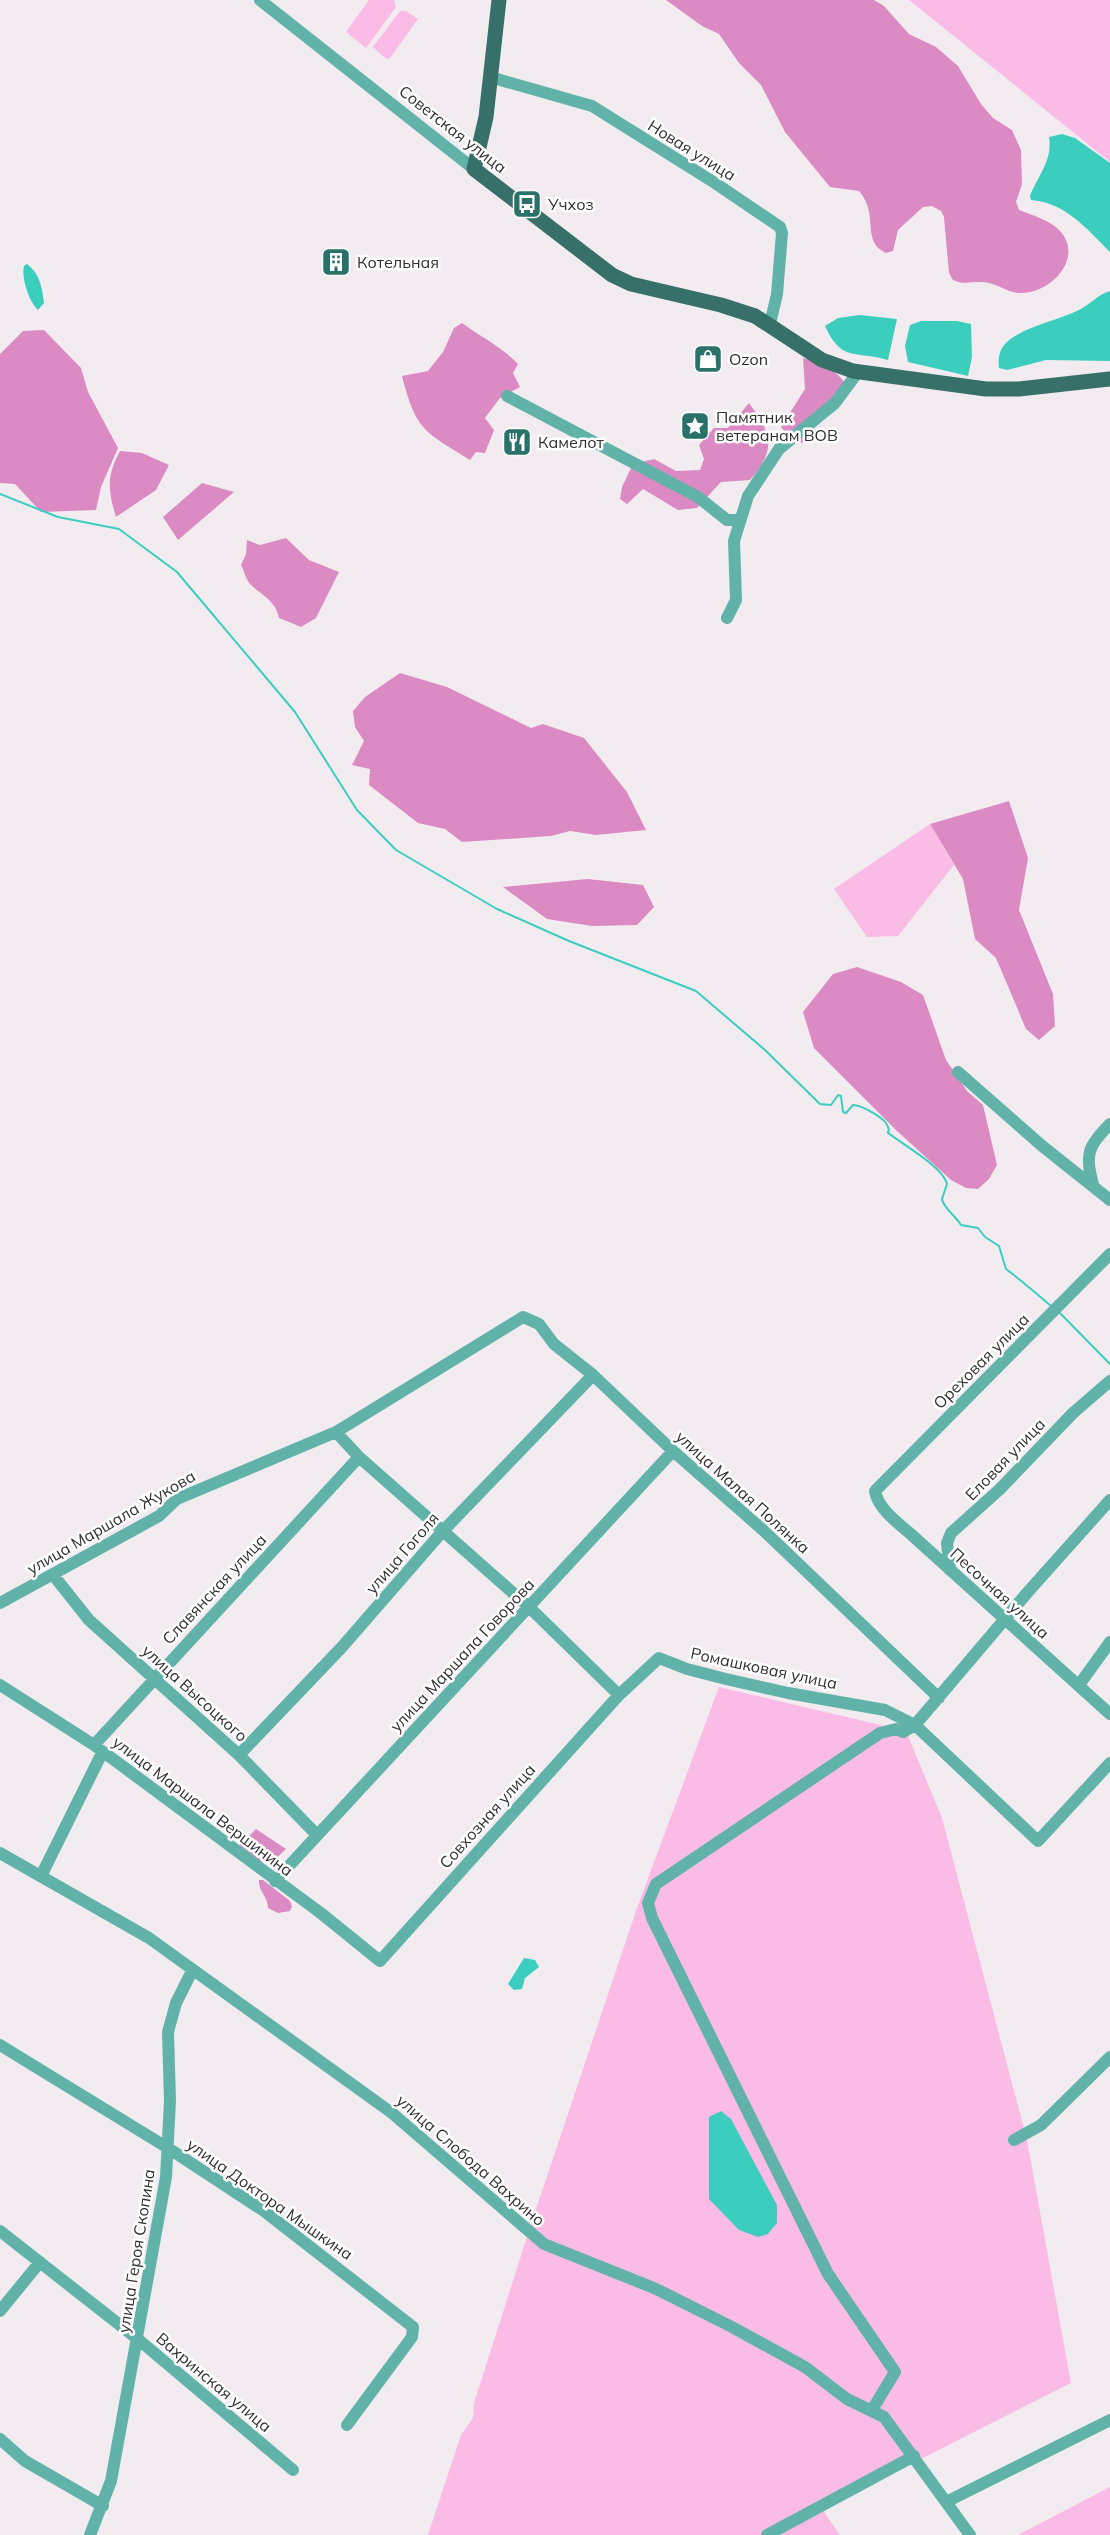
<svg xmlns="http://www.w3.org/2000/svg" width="1110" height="2535" viewBox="0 0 1110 2535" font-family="Mulish,sans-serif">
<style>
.green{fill:#fbbbe7}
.forest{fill:#dc8ac3}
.water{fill:#3bcebf}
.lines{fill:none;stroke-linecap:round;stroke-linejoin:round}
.stream{stroke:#3bcebf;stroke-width:2}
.minor{stroke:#61b3a9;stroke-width:12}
.major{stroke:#367069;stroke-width:15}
.labels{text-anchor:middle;stroke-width:5;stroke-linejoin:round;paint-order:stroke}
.street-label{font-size:16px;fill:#312e30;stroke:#fff}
.poi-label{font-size:16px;fill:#312e30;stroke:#fff;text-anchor:start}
</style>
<rect width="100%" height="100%" fill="#f2ecf0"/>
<path class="green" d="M 369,0 L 394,0 L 396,7 L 366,48 L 346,32 Z
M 909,0 L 1110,0 L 1110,162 Z
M 400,11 L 406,11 L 418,19 L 390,58 L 386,59 L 373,47 Z
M 930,824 L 954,865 L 898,936 L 867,937 L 834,889 Z
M 719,1687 L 906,1731 L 942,1818 L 1027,2140 L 1071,2383 L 822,2509 L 840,2535 L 428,2535 L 461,2435 L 473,2418 L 474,2403 L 534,2215 L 637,1908 Z
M 1110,2487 L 1110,2535 L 1018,2535 Z"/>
<path class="forest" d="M 666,0 L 874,0 L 884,6 L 909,34 L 936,47 L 958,66 L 981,104 L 993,118 L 1012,130 L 1021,150 L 1022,184 L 1016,202 L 1019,210 C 1032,215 1046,219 1057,228 C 1087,255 1052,294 1020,293 C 1009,293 999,285 989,283 C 976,280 965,286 953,280 L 949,273 L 944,217 L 941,211 L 932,206 L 923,207 L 898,230 L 893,251 L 886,253 C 860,241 880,215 859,191 L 830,187 L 785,132 L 761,85 L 739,63 L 719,34 L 702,26 Z
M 462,323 C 481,337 502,347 518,364 L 513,373 L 520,387 L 500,398 L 485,418 L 494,430 L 485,453 L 476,452 L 470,460 C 424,431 416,431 402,376 L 428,371 L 443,352 L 454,328 Z
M 44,330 L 81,368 L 88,392 L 118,448 L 101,487 L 96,510 L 41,512 L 15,484 L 0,483 L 0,354 L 23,331 Z
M 803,358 C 822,363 835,369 847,385 L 802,443 L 792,442 L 781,427 L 805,389 Z
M 749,403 C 772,434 777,449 750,480 L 721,482 L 697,508 L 678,510 L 643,489 L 627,504 L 620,499 L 622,487 L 633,464 L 654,459 L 676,471 L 700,470 L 704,459 L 699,445 L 714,428 L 728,428 Z
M 120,451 L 142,453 L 169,465 L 156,490 L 116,517 C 108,490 106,477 120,451 Z
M 202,483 L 234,492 L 178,540 L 163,517 Z
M 286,538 L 309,560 L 339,572 L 316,618 L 301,627 L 279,618 C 275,599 262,596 250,584 C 246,579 244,571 241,565 L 246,554 L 247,540 L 260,545 Z
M 400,673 L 447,687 L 531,728 L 543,724 L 584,738 L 627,792 L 646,830 L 596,835 L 570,831 L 551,836 L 462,842 L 445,829 L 418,823 L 369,785 L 370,769 L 352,765 L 364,741 L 355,727 L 353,711 L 365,697 Z
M 1009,801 L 1028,858 L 1019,910 L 1053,994 L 1055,1026 L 1039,1040 L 1026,1029 L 996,958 L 975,939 L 963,879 L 930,824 Z
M 588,879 L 643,885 L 654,907 L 637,925 L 592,926 L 547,919 L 503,887 Z
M 857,967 L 901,982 L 923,995 L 946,1060 L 967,1091 L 983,1105 L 997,1165 L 989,1179 L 978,1189 L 966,1188 L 951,1180 L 897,1131 L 814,1048 L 803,1012 L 833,974 Z
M 256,1829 L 286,1849 L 271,1863 L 254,1860 L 239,1846 Z
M 259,1880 L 263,1880 L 290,1901 L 292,1907 L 290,1911 L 278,1913 L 268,1908 C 268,1896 258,1891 259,1880 Z"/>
<path class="water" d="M 1062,134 L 1075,138 L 1110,163 L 1110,252 C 1088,230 1065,202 1031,200 L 1030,196 C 1038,176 1053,160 1049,137 Z
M 27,264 C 40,274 42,287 44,303 L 38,310 C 29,302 21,277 24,266 Z
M 1110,291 L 1110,361 L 1046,360 L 1007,370 L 999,368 C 998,359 999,349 1007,342 C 1025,326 1057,321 1079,310 C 1091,304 1098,294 1110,291 Z
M 860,315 L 897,319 L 888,360 C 855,350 842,363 825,326 L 838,318 Z
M 957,321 L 971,324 L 972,357 L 968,376 L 908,362 L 905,346 L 910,325 L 921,321 Z
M 524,1958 L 535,1960 L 539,1967 L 525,1978 L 522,1989 L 514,1990 L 508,1984 Z
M 721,2111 L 731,2119 L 777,2205 L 777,2223 L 768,2234 L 758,2237 L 739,2230 L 709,2199 L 709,2117 Z"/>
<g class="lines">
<path class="stream" d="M 0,494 L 58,517 L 119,529 L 177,572 L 295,712 L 357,810 L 396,850 L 497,909 L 569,941 L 696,991 L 765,1050 L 820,1104 L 831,1105 L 838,1095 L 841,1096 L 843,1112 L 846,1113 L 853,1105 C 861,1105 886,1118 888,1127 C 891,1134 884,1130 891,1135 C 904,1145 944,1168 947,1184 L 942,1199 C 944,1209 955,1215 961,1225 L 978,1228 L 985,1237 L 999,1246 L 1006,1269 C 1021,1280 1036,1293 1051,1306
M 1058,1311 L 1110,1364"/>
<path class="minor" d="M 260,0 L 474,169
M 490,77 L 592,106 L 715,183 L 780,227 L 782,233 L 777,294 L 770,324
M 507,396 L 698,497 L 727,520 L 738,520
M 727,618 L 736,600 L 734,541 L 748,496 L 779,449 L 835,403 L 858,372
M 958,1072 L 1041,1145 L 1110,1200
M 1093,1184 C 1084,1154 1089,1145 1110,1124
M 1110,1254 L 875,1491 C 878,1510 901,1525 914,1537 L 1110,1714
M 336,1432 L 359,1457 L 529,1607 L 619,1695
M 950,1570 L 947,1543 L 951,1533 L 1000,1489 L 1073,1413 L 1110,1381
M 54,1576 L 89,1620 L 239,1755 L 316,1834
M 0,1603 L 159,1516 L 177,1499 L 336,1432 L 523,1317 L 539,1324 L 554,1344 L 593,1375 L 673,1451 L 763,1530 L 939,1698
M 0,1685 L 94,1745 L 322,1914 L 380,1961 L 619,1695 L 659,1658 L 687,1669 L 726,1679 L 788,1693 L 885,1710 L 915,1725 L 1038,1841 L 1110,1763
M 1079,1685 L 1110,1642
M 94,1745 L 359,1457
M 239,1755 L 342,1647 L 442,1532 L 593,1375
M 0,1853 L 149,1938 L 392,2113 L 544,2244 L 654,2288 L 732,2327 L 805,2367 L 847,2399 L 884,2417 L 970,2535
M 41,1876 L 102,1753
M 275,1881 L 673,1451
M 0,2045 L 168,2148 L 264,2211 L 413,2327 L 412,2337 L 347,2425
M 1014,2140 L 1041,2125 L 1110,2057
M 0,2231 L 139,2340 L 293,2470
M 0,2311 L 40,2262
M 872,2410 L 895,2372 L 828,2274 L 652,1918 L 648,1903 L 656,1884 L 880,1733 L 896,1729 L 903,1732 L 915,1725 L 1027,1593 L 1110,1500
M 0,2439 L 25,2461 L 103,2506
M 946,2502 L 1110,2420
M 90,2535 L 111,2481 L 166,2177 L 170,2101 L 168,2032 L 176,2003 L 192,1971
M 767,2535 L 914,2456"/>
<path class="major" d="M 499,0 L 486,117 L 474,169 L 612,275 L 631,284 L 721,305 L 755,316 L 822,360 L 853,371 L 986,389 L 1019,389 L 1110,379"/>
</g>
<defs>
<g id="bus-square" transform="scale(1.5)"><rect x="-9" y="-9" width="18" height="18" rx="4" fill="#297169" stroke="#fff"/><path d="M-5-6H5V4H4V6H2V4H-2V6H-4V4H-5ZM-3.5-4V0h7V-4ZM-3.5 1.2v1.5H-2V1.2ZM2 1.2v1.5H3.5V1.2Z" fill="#fff"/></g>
<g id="building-square" transform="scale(1.5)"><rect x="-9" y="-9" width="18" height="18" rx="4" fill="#297169" stroke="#fff"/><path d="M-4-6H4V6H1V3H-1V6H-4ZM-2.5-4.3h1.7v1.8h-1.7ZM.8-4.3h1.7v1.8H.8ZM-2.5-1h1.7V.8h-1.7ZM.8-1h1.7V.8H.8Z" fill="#fff"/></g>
<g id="shop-square" transform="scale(1.5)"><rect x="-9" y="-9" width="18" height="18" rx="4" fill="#297169" stroke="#fff"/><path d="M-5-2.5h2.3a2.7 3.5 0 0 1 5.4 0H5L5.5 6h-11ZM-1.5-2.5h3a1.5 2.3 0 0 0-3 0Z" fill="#fff"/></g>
<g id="sight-square" transform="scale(1.5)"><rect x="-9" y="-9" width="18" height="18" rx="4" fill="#297169" stroke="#fff"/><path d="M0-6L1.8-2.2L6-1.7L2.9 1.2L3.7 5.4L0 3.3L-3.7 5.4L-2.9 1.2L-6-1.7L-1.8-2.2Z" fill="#fff"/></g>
<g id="restaurant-square" transform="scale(1.5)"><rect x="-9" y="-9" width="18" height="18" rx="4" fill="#297169" stroke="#fff"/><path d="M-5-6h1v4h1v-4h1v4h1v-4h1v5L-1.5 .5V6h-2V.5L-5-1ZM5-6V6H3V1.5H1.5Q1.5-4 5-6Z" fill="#fff"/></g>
</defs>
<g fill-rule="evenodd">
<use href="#bus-square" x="527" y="204"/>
<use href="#building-square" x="336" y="262"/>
<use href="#shop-square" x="708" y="359"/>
<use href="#sight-square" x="695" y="426"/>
<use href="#restaurant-square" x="517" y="442"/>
</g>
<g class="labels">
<g class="street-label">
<text transform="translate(453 129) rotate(38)" y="6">Советская улица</text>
<text transform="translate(692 150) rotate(32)" y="6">Новая улица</text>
<text transform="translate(981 1361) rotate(-45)" y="6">Ореховая улица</text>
<text transform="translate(1005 1459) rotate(-46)" y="6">Еловая улица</text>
<text transform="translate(743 1492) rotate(42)" y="6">улица Малая Полянка</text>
<text transform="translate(111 1522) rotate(-30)" y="6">улица Маршала Жукова</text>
<text transform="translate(402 1553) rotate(-49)" y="6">улица Гоголя</text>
<text transform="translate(214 1589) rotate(-47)" y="6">Славянская улица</text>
<text transform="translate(1000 1593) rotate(42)" y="6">Песочная улица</text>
<text transform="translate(462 1655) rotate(-47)" y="6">улица Маршала Говорова</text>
<text transform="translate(764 1668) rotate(12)" y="6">Ромашковая улица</text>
<text transform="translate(195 1693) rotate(42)" y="6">улица Высоцкого</text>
<text transform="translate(203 1806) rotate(37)" y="6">улица Маршала Вершинина</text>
<text transform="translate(487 1816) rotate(-48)" y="6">Совхозная улица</text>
<text transform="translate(471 2160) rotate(41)" y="6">улица Слобода Вахрино</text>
<text transform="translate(270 2199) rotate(35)" y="6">улица Доктора Мышкина</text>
<text transform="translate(136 2251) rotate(-81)" y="6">улица Героя Скопина</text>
<text transform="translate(214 2382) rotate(40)" y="6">Вахринская улица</text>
</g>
<g class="poi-label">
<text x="548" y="210">Учхоз</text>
<text x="357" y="268">Котельная</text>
<text x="729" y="365">Ozon</text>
<text x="716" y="423">Памятник<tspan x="716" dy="18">ветеранам ВОВ</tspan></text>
<text x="538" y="448">Камелот</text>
</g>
</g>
</svg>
